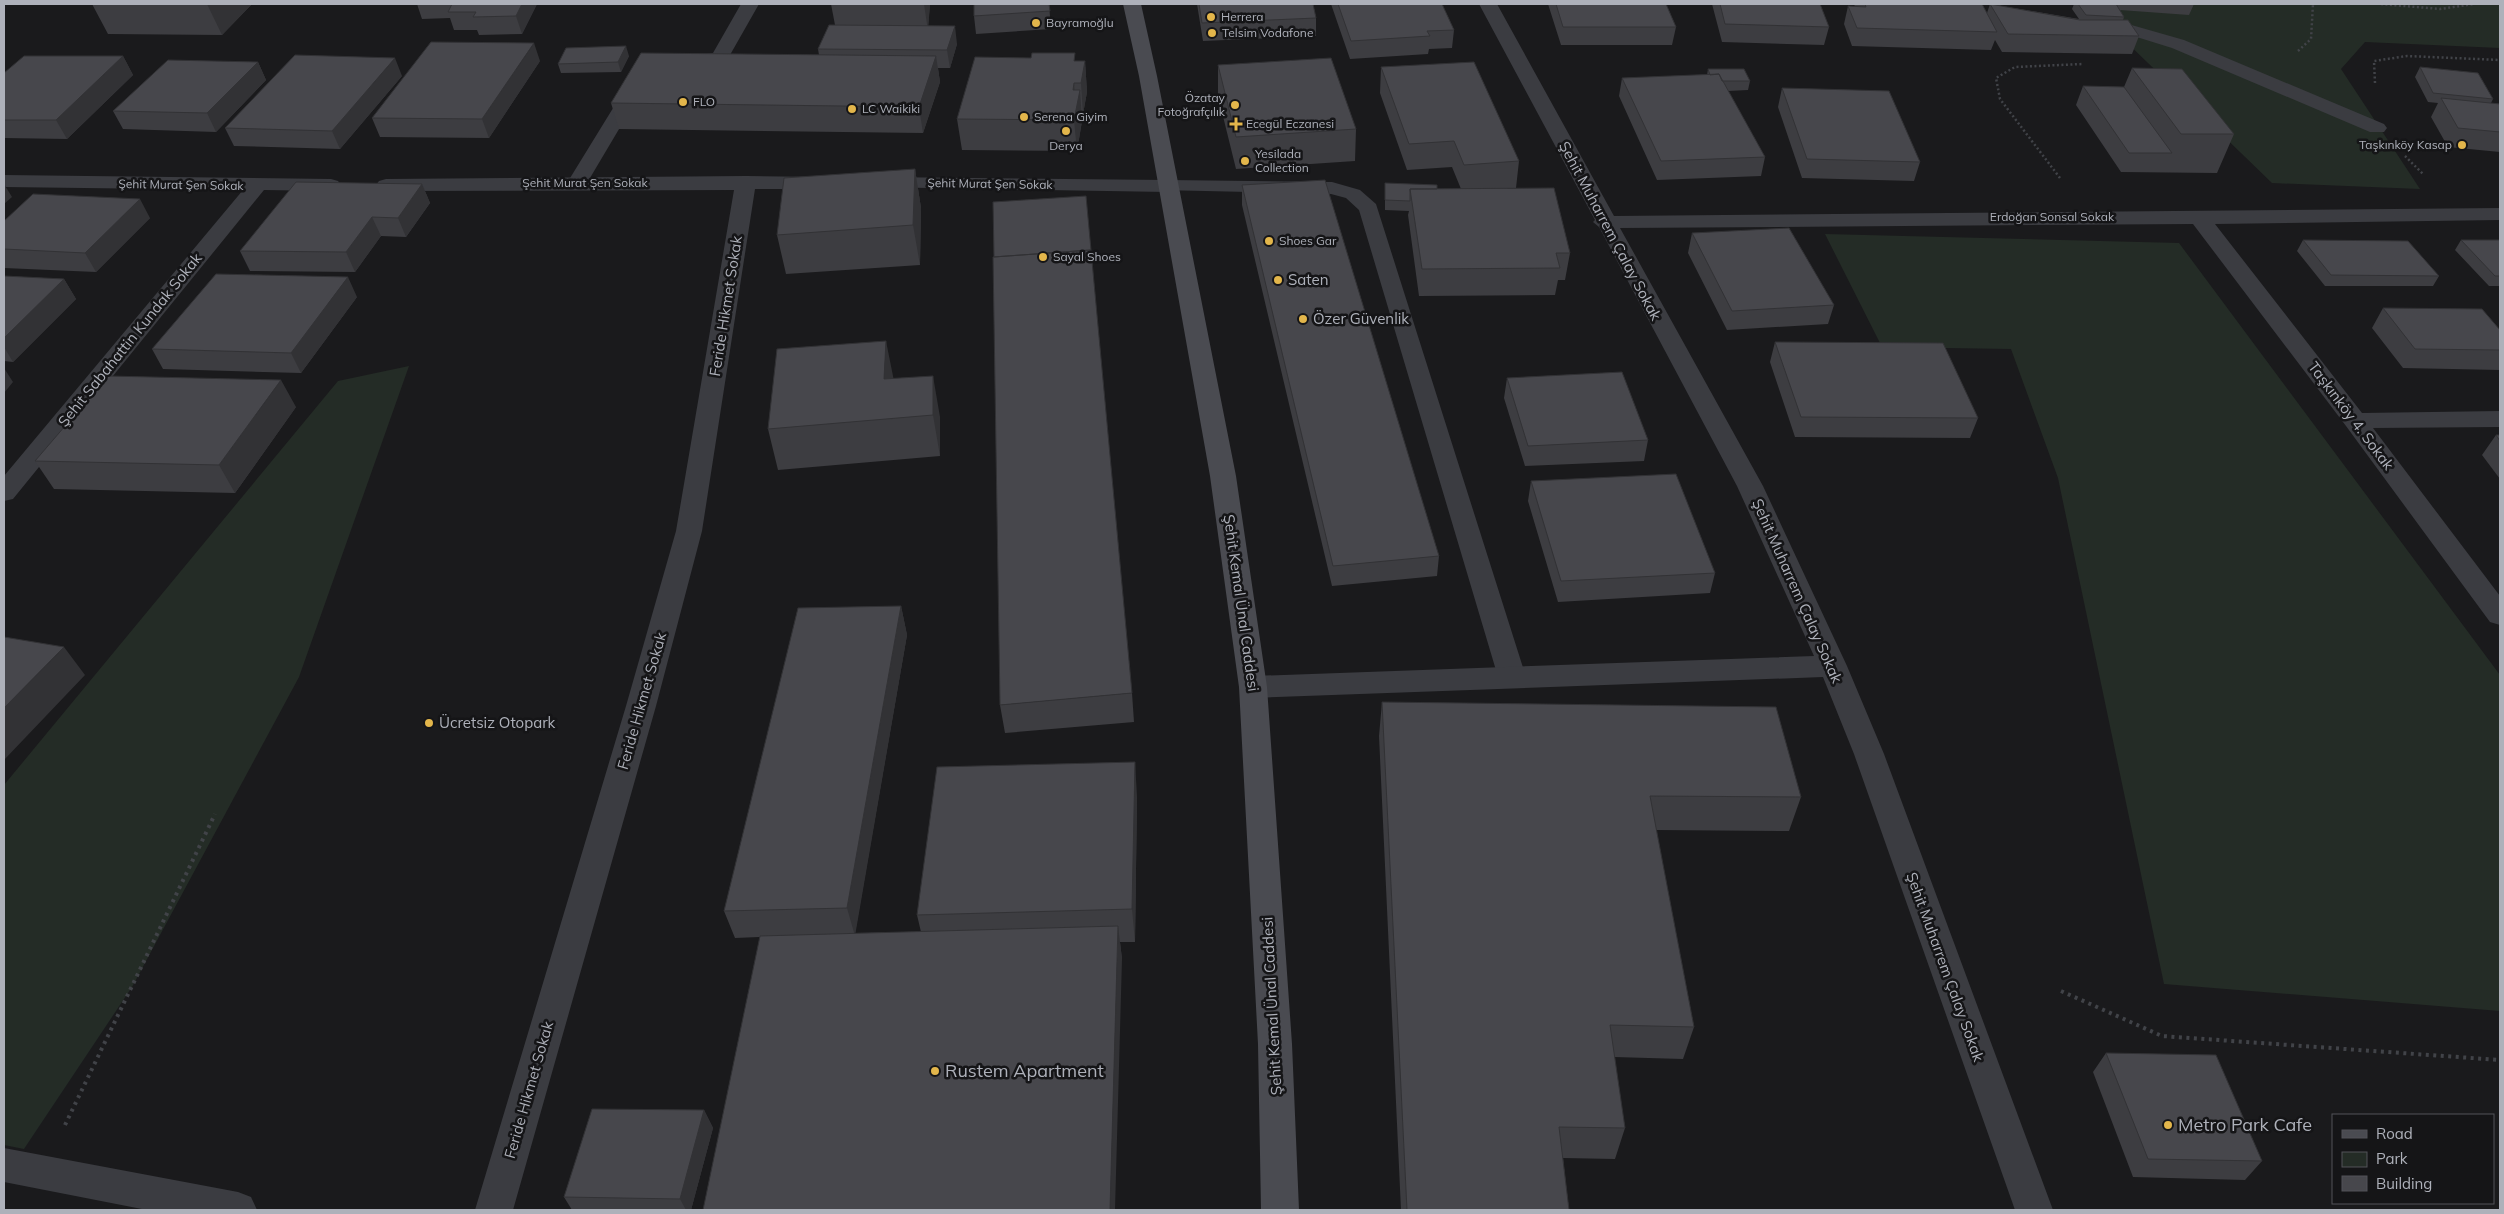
<svg xmlns="http://www.w3.org/2000/svg" width="2504" height="1214" viewBox="0 0 2504 1214" font-family="Mulish,sans-serif">
<style>
.green{fill:#242c26}
.lines{fill:none;stroke-linecap:round;stroke-linejoin:round}
.path-far1{stroke:#414348;stroke-width:2.5;stroke-dasharray:2 2.5;stroke-linecap:butt}
.path{stroke:#414348;stroke-width:4;stroke-dasharray:3 4.5;stroke-linecap:butt}
.lane{fill:#3b3c41;fill-rule:evenodd}
.street{fill:#3b3c41;fill-rule:evenodd}
.secondary{fill:#4a4b51;fill-rule:evenodd}
.wall{fill:#3d3d41}
.shaded-wall{fill:#323235}
.building{fill:#47474c;stroke:#323235}
.poi-dot{fill:#e3b64b;stroke:#151517;stroke-width:2}
.labels{text-anchor:middle;stroke-width:5;stroke-linejoin:round;paint-order:stroke}
.far-poi-label{font-size:12px;fill:#aeb1ba;stroke:#151517;text-anchor:start}
.far-street-label{font-size:12px;fill:#aeb1ba;stroke:#151517}
.street-label{font-size:15px;fill:#aeb1ba;stroke:#151517}
.poi-label{font-size:15px;fill:#aeb1ba;stroke:#151517;text-anchor:start}
.near-poi-label{font-size:18px;fill:#aeb1ba;stroke:#151517;text-anchor:start}
</style>
<rect width="100%" height="100%" fill="#1a1a1c"/>
<path class="green" d="M 2087,4 L 2500,4 L 2500,48 L 2365,42 L 2341,69 L 2420,189 L 2272,183 Z
M 1825,234 L 2179,243 L 2500,675 L 2500,1011 L 2164,984 L 2058,478 L 2011,349 L 1882,347 Z
M 409,366 L 299,677 L 132,987 L 24,1149 L 4,1145 L 4,785 L 338,381 Z"/>
<g class="lines">
<path class="path-far1" d="M 2381,4 L 2440,9 L 2474,4
M 2298,51 L 2311,39 L 2313,4
M 2375,83 L 2374,61 L 2407,56 L 2500,60
M 2405,156 L 2423,174
M 2060,178 L 2000,99 L 1996,78 L 2015,67 L 2083,64"/>
<path class="path" d="M 2061,991 L 2162,1036 L 2500,1060
M 65,1125 L 215,814"/>
<path class="lane" d="M 741,4 L 759,4 L 726,62 L 686,68 L 679,66 L 677,62 L 679,58 L 713,53 Z
M 2098,23 L 2128,24 L 2184,40 L 2384,124 L 2387,128 L 2384,132 L 2370,132 L 2172,48 L 2127,34 L 2092,32 L 2089,28 L 2092,24 Z
M 635,81 L 642,83 L 644,87 L 587,183 L 584,187 L 577,189 L 570,187 L 567,183 L 626,87 L 628,83 Z
M 1167,180 L 1332,182 L 1360,190 L 1376,204 L 1526,677 L 1522,684 L 1512,688 L 1502,684 L 1498,677 L 1359,210 L 1346,198 L 1331,194 L 1160,190 L 1157,186 L 1160,182 Z"/>
<path class="street" d="M 1479,4 L 1497,4 L 1614,216 L 2500,208 L 2500,220 L 2215,224 L 2362,413 L 2500,411 L 2500,427 L 2373,428 L 2500,596 L 2500,625 L 2490,622 L 2346,426 L 2193,224 L 1620,228 L 1763,486 L 1847,666 L 1884,754 L 2053,1210 L 2015,1210 L 1854,754 L 1823,677 L 1253,698 L 1243,695 L 1239,687 L 1243,679 L 1253,676 L 1814,656 L 1737,486 L 1599,227 L 1593,222 L 1595,220 Z
M 4,175 L 331,179 L 338,181 L 341,185 L 338,189 L 331,191 L 264,190 L 13,499 L 4,501 L 4,476 L 243,190 L 4,187 Z
M 746,176 L 821,177 L 828,179 L 831,183 L 828,187 L 821,189 L 755,189 L 702,531 L 656,706 L 513,1210 L 475,1210 L 626,706 L 676,531 L 734,190 L 386,191 L 379,189 L 376,185 L 379,181 L 386,179 Z
M 879,177 L 1167,180 L 1174,182 L 1177,186 L 1174,190 L 1167,192 L 872,187 L 869,183 L 872,179 Z
M 4,1148 L 238,1192 L 251,1197 L 257,1210 L 147,1210 L 4,1182 Z"/>
<path class="secondary" d="M 1123,4 L 1141,4 L 1157,76 L 1236,476 L 1267,687 L 1292,1044 L 1299,1210 L 1261,1210 L 1258,1044 L 1239,687 L 1210,476 L 1139,76 Z"/>
</g>
<path class="wall" d="M 92,4 L 252,4 L 222,35 L 108,34 Z
M 417,4 L 537,4 L 522,34 L 479,35 L 477,30 L 454,30 L 450,18 L 422,19 Z
M 831,4 L 930,4 L 928,26 L 957,44 L 950,68 L 938,68 L 940,82 L 923,133 L 619,129 L 611,103 L 819,55 L 818,49 L 835,25 Z
M 1049,4 L 1051,29 L 976,34 L 974,16 Z
M 1197,4 L 1313,4 L 1316,18 L 1316,36 L 1203,41 Z
M 1331,4 L 1442,4 L 1454,30 L 1452,48 L 1429,49 L 1428,54 L 1350,59 Z
M 1548,4 L 1666,4 L 1676,27 L 1672,45 L 1561,45 Z
M 1712,4 L 1820,4 L 1829,27 L 1824,45 L 1722,42 Z
M 1855,4 L 1982,4 L 1987,13 L 1990,4 L 2079,19 L 2072,9 L 2074,4 L 2194,4 L 2189,15 L 2120,10 L 2124,17 L 2123,20 L 2139,36 L 2132,54 L 2002,52 L 1995,40 L 1991,50 L 1852,46 L 1844,24 L 1848,6 L 1854,7 Z
M 123,56 L 133,75 L 67,139 L 4,138 L 4,73 Z
M 629,56 L 621,72 L 561,73 L 558,64 Z
M 540,61 L 489,138 L 380,137 L 372,118 Z
M 1076,61 L 1085,61 L 1087,92 L 1083,114 L 1082,114 L 1082,121 L 1077,151 L 962,150 L 957,119 Z
M 258,62 L 266,80 L 216,132 L 123,129 L 113,111 Z
M 1218,65 L 1356,129 L 1355,161 L 1236,169 L 1218,96 Z
M 1381,67 L 1519,161 L 1516,188 L 1507,188 L 1570,253 L 1565,280 L 1558,280 L 1555,295 L 1419,296 L 1408,215 L 1409,211 L 1385,210 L 1385,183 L 1437,189 L 1461,189 L 1452,167 L 1407,170 L 1380,93 Z
M 2420,67 L 2493,99 L 2491,103 L 2500,104 L 2500,152 L 2448,147 L 2431,117 L 2438,103 L 2428,102 L 2415,77 Z
M 2132,68 L 2234,134 L 2217,173 L 2121,172 L 2076,105 L 2083,86 L 2124,87 Z
M 1708,69 L 1750,81 L 1748,90 L 1728,91 L 1765,157 L 1761,176 L 1657,180 L 1619,96 L 1622,78 L 1707,75 Z
M 402,76 L 340,149 L 234,146 L 225,128 Z
M 1782,88 L 1920,162 L 1914,181 L 1802,178 L 1778,107 Z
M 915,169 L 921,208 L 920,265 L 786,274 L 777,235 Z
M 422,184 L 430,203 L 406,237 L 381,236 L 355,272 L 250,271 L 240,251 Z
M 1242,185 L 1439,556 L 1437,576 L 1332,586 L 1242,205 Z
M 150,218 L 96,272 L 4,268 L 4,221 Z
M 1692,233 L 1834,305 L 1828,324 L 1727,330 L 1688,253 Z
M 2303,240 L 2439,276 L 2433,286 L 2325,286 L 2297,251 Z
M 2461,240 L 2500,240 L 2500,286 L 2489,286 L 2455,250 Z
M 4,276 L 64,279 L 76,299 L 13,362 L 4,361 Z
M 357,297 L 301,373 L 163,369 L 152,349 Z
M 2383,308 L 2500,330 L 2500,370 L 2403,368 L 2372,328 Z
M 1775,342 L 1978,418 L 1970,438 L 1795,437 L 1770,362 Z
M 1507,378 L 1648,440 L 1644,461 L 1525,466 L 1504,398 Z
M 893,379 L 940,417 L 940,456 L 778,470 L 768,429 Z
M 296,407 L 235,493 L 54,489 L 35,461 Z
M 2496,435 L 2500,435 L 2500,479 L 2482,455 Z
M 1531,481 L 1715,573 L 1710,593 L 1558,602 L 1528,501 Z
M 901,606 L 907,635 L 855,933 L 921,932 L 917,915 L 1137,796 L 1135,942 L 1120,942 L 1122,959 L 759,937 L 735,938 L 724,911 Z
M 1132,693 L 1134,722 L 1005,733 L 1000,705 Z
M 1382,702 L 1801,797 L 1789,831 L 1656,830 L 1694,1027 L 1683,1059 L 1614,1057 L 1625,1128 L 1615,1159 L 1563,1158 L 1569,1210 L 1401,1210 L 1379,736 Z
M 2106,1053 L 2262,1161 L 2245,1180 L 2133,1177 L 2093,1072 Z
M 704,1110 L 713,1128 L 691,1210 L 572,1210 L 564,1197 Z"/>
<path class="shaded-wall" d="M 207,4 L 252,4 L 222,35 Z
M 522,4 L 537,4 L 522,34 L 516,16 Z
M 924,4 L 930,4 L 928,31 Z
M 955,26 L 957,44 L 950,68 L 947,50 Z
M 534,43 L 540,61 L 489,138 L 482,119 Z
M 626,46 L 629,56 L 621,72 L 618,62 Z
M 123,56 L 133,75 L 67,139 L 56,120 Z
M 936,56 L 940,82 L 923,133 L 919,107 Z
M 395,58 L 402,76 L 340,149 L 332,131 Z
M 1085,61 L 1087,92 L 1083,114 L 1081,83 Z
M 258,62 L 266,80 L 216,132 L 207,113 Z
M 1074,83 L 1076,108 L 1080,90 L 1082,121 L 1077,151 L 1074,120 L 1073,90 Z
M 915,169 L 921,208 L 920,265 L 913,225 Z
M 4,184 L 12,197 L 4,204 Z
M 422,184 L 430,203 L 406,237 L 398,218 Z
M 140,199 L 150,218 L 96,272 L 85,253 Z
M 372,217 L 381,236 L 355,272 L 346,252 Z
M 348,277 L 357,297 L 301,373 L 291,353 Z
M 64,279 L 76,299 L 13,362 L 4,347 L 4,338 Z
M 886,341 L 894,381 L 892,420 L 884,379 Z
M 4,368 L 13,382 L 4,393 Z
M 933,376 L 940,417 L 940,456 L 933,415 Z
M 281,380 L 296,407 L 235,493 L 219,465 Z
M 901,606 L 907,635 L 855,936 L 847,908 Z
M 64,647 L 85,675 L 4,760 L 4,708 Z
M 1135,762 L 1137,796 L 1135,942 L 1132,909 Z
M 1118,926 L 1122,959 L 1115,1210 L 1110,1210 Z
M 704,1110 L 713,1128 L 691,1210 L 686,1210 L 680,1199 Z"/>
<path class="building" d="M 452,4 L 522,4 L 516,16 L 473,17 L 476,12 L 448,12 Z
M 974,4 L 1049,4 L 1050,11 L 974,16 Z
M 1199,4 L 1313,4 L 1316,18 L 1202,23 Z
M 1338,4 L 1442,4 L 1454,30 L 1427,31 L 1430,36 L 1351,41 Z
M 1556,4 L 1666,4 L 1676,27 L 1563,27 Z
M 1720,4 L 1820,4 L 1829,27 L 1725,24 Z
M 1865,4 L 1982,4 L 1997,32 L 1857,28 L 1848,6 L 1866,7 Z
M 1990,4 L 2080,20 L 2128,20 L 2139,36 L 2008,34 Z
M 2078,4 L 2116,4 L 2124,17 L 2086,15 Z
M 829,25 L 955,26 L 947,50 L 818,49 Z
M 431,42 L 534,43 L 482,119 L 372,118 Z
M 626,46 L 618,62 L 558,64 L 566,48 Z
M 641,53 L 936,56 L 919,107 L 611,103 Z
M 1032,53 L 1075,53 L 1074,61 L 1085,61 L 1081,83 L 1074,83 L 1073,90 L 1080,90 L 1074,120 L 957,119 L 975,57 L 1031,58 Z
M 295,55 L 395,58 L 332,131 L 225,128 Z
M 24,56 L 123,56 L 56,120 L 4,120 L 4,73 Z
M 1331,58 L 1356,129 L 1236,137 L 1218,65 Z
M 168,60 L 258,62 L 207,113 L 113,111 Z
M 1474,62 L 1519,161 L 1464,165 L 1454,141 L 1409,144 L 1381,67 Z
M 2420,67 L 2478,73 L 2493,99 L 2433,93 Z
M 2132,68 L 2182,69 L 2234,134 L 2181,134 Z
M 1708,69 L 1744,69 L 1750,81 L 1722,81 L 1719,74 L 1710,75 Z
M 1719,74 L 1765,157 L 1661,161 L 1622,78 Z
M 2083,86 L 2124,87 L 2172,153 L 2129,153 Z
M 1782,88 L 1889,91 L 1920,162 L 1807,159 Z
M 2441,98 L 2500,104 L 2500,132 L 2458,128 Z
M 915,169 L 913,225 L 777,235 L 784,178 Z
M 1325,180 L 1439,556 L 1333,566 L 1242,185 Z
M 296,182 L 422,184 L 398,218 L 372,217 L 346,252 L 240,251 Z
M 1385,183 L 1437,185 L 1437,189 L 1410,189 L 1410,201 L 1385,200 Z
M 1554,188 L 1570,253 L 1556,253 L 1560,268 L 1422,269 L 1410,189 Z
M 33,194 L 140,199 L 85,253 L 4,249 L 4,221 Z
M 1086,196 L 1091,250 L 994,257 L 993,202 Z
M 1789,228 L 1834,305 L 1732,311 L 1692,233 Z
M 2303,240 L 2408,241 L 2439,276 L 2331,275 Z
M 2461,240 L 2500,240 L 2500,276 L 2495,276 Z
M 1091,250 L 1132,693 L 1000,705 L 993,257 Z
M 216,274 L 348,277 L 291,353 L 152,349 Z
M 4,276 L 64,279 L 4,338 Z
M 2383,308 L 2482,309 L 2500,330 L 2500,350 L 2415,349 Z
M 886,341 L 884,379 L 933,376 L 933,415 L 768,429 L 777,349 Z
M 1775,342 L 1943,343 L 1978,418 L 1801,417 Z
M 1622,372 L 1648,440 L 1528,446 L 1507,378 Z
M 108,376 L 281,380 L 219,465 L 35,461 Z
M 2496,435 L 2500,435 L 2500,441 Z
M 1676,474 L 1715,573 L 1561,581 L 1531,481 Z
M 901,606 L 847,908 L 724,911 L 798,608 Z
M 4,637 L 64,647 L 4,708 Z
M 1382,702 L 1776,707 L 1801,797 L 1650,796 L 1694,1027 L 1610,1025 L 1625,1128 L 1559,1127 L 1569,1210 L 1407,1210 Z
M 1135,762 L 1132,909 L 917,915 L 937,767 Z
M 1118,926 L 1110,1210 L 703,1210 L 760,936 Z
M 2106,1053 L 2216,1055 L 2262,1161 L 2148,1159 Z
M 592,1109 L 704,1110 L 680,1199 L 564,1197 Z"/>
<g class="poi-dot">
<circle cx="1211" cy="17" r="5"/>
<circle cx="1036" cy="23" r="5"/>
<circle cx="1212" cy="33" r="5"/>
<circle cx="683" cy="102" r="5"/>
<circle cx="1235" cy="105" r="5"/>
<circle cx="852" cy="109" r="5"/>
<circle cx="1024" cy="117" r="5"/>
<path d="M1233.5 116.5h5v5h5v5h-5v5h-5v-5h-5v-5h5z"/>
<circle cx="1066" cy="131" r="5"/>
<circle cx="2462" cy="145" r="5"/>
<circle cx="1245" cy="161" r="5"/>
<circle cx="1269" cy="241" r="5"/>
<circle cx="1043" cy="257" r="5"/>
<circle cx="1278" cy="280" r="5"/>
<circle cx="1303" cy="319" r="5"/>
<circle cx="429" cy="723" r="5"/>
<circle cx="935" cy="1071" r="5"/>
<circle cx="2168" cy="1125" r="5"/>
</g>
<g class="labels">
<g class="far-poi-label">
<text x="1221" y="21">Herrera</text>
<text x="1046" y="27">Bayramoğlu</text>
<text x="1222" y="37">Telsim Vodafone</text>
<text x="1225" y="102" text-anchor="end">Özatay<tspan x="1225" dy="14">Fotoğrafçılık</tspan></text>
<text x="693" y="106">FLO</text>
<text x="862" y="113">LC Waikiki</text>
<text x="1034" y="121">Serena Giyim</text>
<text x="1246" y="128">Ecegül Eczanesi</text>
<text x="2452" y="149" text-anchor="end">Taşkınköy Kasap</text>
<text x="1066" y="150" text-anchor="middle">Derya</text>
<text x="1255" y="158">Yesilada<tspan x="1255" dy="14">Collection</tspan></text>
<text x="1279" y="245">Shoes Gar</text>
<text x="1053" y="261">Sayal Shoes</text>
</g>
<g class="far-street-label">
<text x="585" y="187">Şehit Murat Şen Sokak</text>
<text transform="translate(990 184) rotate(1)" y="4">Şehit Murat Şen Sokak</text>
<text transform="translate(181 185) rotate(1)" y="4">Şehit Murat Şen Sokak</text>
<text x="2052" y="221">Erdoğan Sonsal Sokak</text>
</g>
<g class="street-label">
<text transform="translate(1610 231) rotate(62)" y="5">Şehit Muharrem Çalay Sokak</text>
<text transform="translate(726 306) rotate(-81)" y="5">Feride Hikmet Sokak</text>
<text transform="translate(130 340) rotate(-51)" y="5">Şehit Sabahattin Kundak Sokak</text>
<text transform="translate(2351 416) rotate(53)" y="5">Taşkınköy 4. Sokak</text>
<text transform="translate(1797 591) rotate(66)" y="5">Şehit Muharrem Çalay Sokak</text>
<text transform="translate(1241 603) rotate(82)" y="5">Şehit Kemal Ünal Caddesi</text>
<text transform="translate(642 701) rotate(-74)" y="5">Feride Hikmet Sokak</text>
<text transform="translate(1945 967) rotate(70)" y="5">Şehit Muharrem Çalay Sokak</text>
<text transform="translate(1272 1006) rotate(-93)" y="5">Şehit Kemal Ünal Caddesi</text>
<text transform="translate(529 1090) rotate(-74)" y="5">Feride Hikmet Sokak</text>
</g>
<g class="poi-label">
<text x="1288" y="285">Saten</text>
<text x="1313" y="324">Özer Güvenlik</text>
<text x="439" y="728">Ücretsiz Otopark</text>
</g>
<g class="near-poi-label">
<text x="945" y="1077">Rustem Apartment</text>
<text x="2178" y="1131">Metro Park Cafe</text>
</g>
</g>
<rect width="2504" height="1214" fill="none" stroke="#aeb1ba" stroke-width="10"/>
<rect x="2332" y="1114" width="162" height="90" fill="#151517" stroke="#525358"/>
<rect x="2342" y="1130" width="25" height="8" fill="#4a4b51" stroke="#525358"/>
<text x="2376" y="1139" font-size="15" fill="#aeb1ba">Road</text>
<rect x="2342" y="1152" width="25" height="15" fill="#242c26" stroke="#525358"/>
<text x="2376" y="1164" font-size="15" fill="#aeb1ba">Park</text>
<rect x="2342" y="1176" width="25" height="15" fill="#47474c" stroke="#525358"/>
<text x="2376" y="1189" font-size="15" fill="#aeb1ba">Building</text>
</svg>
